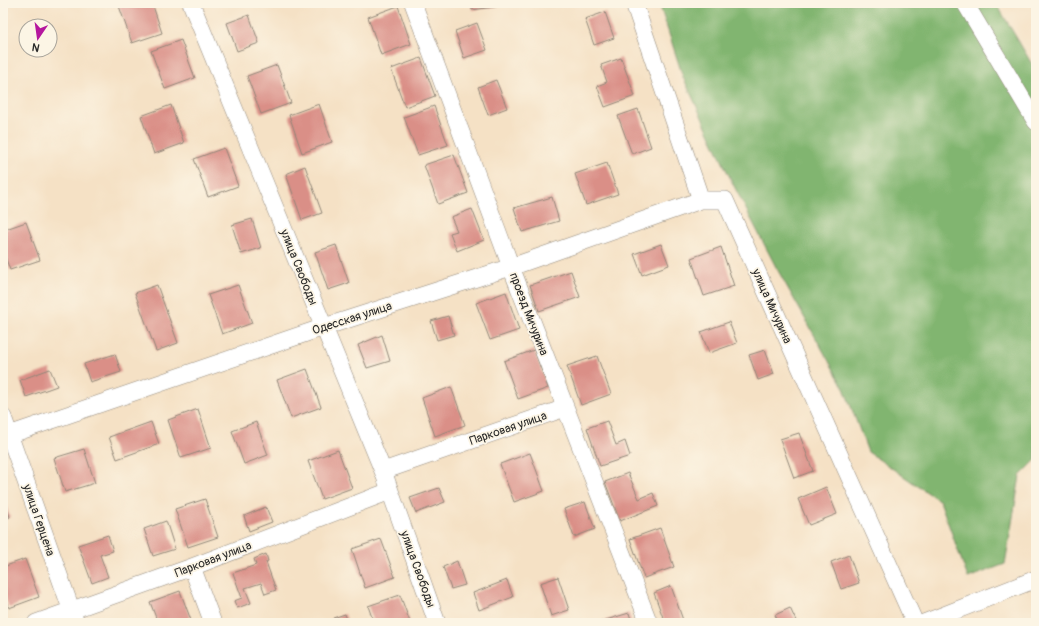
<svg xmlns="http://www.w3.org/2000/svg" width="1039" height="626" viewBox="0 0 1039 626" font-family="Pangolin,sans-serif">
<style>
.forest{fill:#81b56f;stroke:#56704d}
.building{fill:#da8f87}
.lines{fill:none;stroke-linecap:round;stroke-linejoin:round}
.street-casing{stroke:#908678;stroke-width:18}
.street{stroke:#fff;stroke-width:17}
.labels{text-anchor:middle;stroke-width:3.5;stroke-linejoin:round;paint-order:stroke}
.street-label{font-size:12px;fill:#2b2b2b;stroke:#fcf5e5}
</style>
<rect width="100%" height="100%" fill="#fcf5e5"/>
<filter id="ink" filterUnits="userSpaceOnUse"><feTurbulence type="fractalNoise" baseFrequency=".025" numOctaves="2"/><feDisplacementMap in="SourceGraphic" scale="8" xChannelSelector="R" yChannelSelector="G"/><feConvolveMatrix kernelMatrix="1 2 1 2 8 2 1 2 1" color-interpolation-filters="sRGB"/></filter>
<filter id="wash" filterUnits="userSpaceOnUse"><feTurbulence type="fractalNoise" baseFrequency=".012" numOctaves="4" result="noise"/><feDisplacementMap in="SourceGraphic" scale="16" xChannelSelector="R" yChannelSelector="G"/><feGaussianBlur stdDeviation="0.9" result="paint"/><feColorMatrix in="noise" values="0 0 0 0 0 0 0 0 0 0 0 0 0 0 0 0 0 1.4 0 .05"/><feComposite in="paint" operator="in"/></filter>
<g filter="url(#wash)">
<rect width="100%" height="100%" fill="#f5e1c5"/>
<path class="forest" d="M 659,3 L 996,3 L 1036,71 L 1036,460 L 1020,476 L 1005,564 L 968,578 L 940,501 L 868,452 L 844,388 L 776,267 L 733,184 L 683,77 Z"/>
<g id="blocks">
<path class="building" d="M 126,3 L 152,3 L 162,33 L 132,43 L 119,6 Z
M 471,3 L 500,3 L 501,6 L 472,10 Z
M 398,6 L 411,44 L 381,55 L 368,17 Z
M 605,12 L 614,38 L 594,45 L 585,19 Z
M 249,15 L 259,43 L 237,51 L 227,23 Z
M 477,23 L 487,50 L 464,58 L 455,31 Z
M 181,40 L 195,78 L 165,89 L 151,51 Z
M 421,58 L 435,96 L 405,107 L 391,69 Z
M 621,58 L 635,96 L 605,107 L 597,86 L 607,82 L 601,65 Z
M 277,65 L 291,103 L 261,114 L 247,76 Z
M 496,80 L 507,108 L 488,115 L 478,87 Z
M 319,104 L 332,142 L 302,153 L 289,115 Z
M 171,105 L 184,143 L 154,154 L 141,116 Z
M 434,106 L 448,145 L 418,155 L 404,117 Z
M 638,109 L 651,147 L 632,154 L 618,116 Z
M 224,148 L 238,186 L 208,197 L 194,159 Z
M 454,155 L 468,193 L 438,204 L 424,165 Z
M 607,163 L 618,194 L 586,205 L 575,174 Z
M 305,166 L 322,213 L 302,220 L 286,174 Z
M 552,197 L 559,221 L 522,232 L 514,208 Z
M 472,209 L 484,240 L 457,251 L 450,233 L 457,231 L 451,217 Z
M 252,219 L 261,248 L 241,254 L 232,225 Z
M 26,222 L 40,260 L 10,270 L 3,251 L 3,230 Z
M 661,244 L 669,265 L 642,275 L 634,254 Z
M 336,245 L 349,283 L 328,290 L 315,252 Z
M 721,247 L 734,286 L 704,296 L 691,258 Z
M 571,271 L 580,297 L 539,311 L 530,285 Z
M 157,285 L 178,343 L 156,351 L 135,293 Z
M 238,285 L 252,323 L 222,334 L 208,295 Z
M 506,292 L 519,330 L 490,340 L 476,303 Z
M 448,316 L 454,335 L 437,340 L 431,321 Z
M 729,322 L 737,343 L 709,353 L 701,332 Z
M 382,335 L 390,361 L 367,368 L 358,345 Z
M 534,350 L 548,388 L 518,399 L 504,361 Z
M 765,350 L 774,374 L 758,380 L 749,355 Z
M 115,354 L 121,372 L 90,382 L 84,364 Z
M 597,356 L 611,394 L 581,405 L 567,366 Z
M 50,369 L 57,386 L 26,397 L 20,380 Z
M 307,369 L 321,407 L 291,418 L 277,380 Z
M 451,387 L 465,425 L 435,436 L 422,398 Z
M 198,409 L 211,448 L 181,458 L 168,420 Z
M 607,421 L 616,445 L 625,441 L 630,456 L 600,466 L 587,428 Z
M 151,422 L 159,444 L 117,459 L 109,437 Z
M 256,422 L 268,455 L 244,464 L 232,431 Z
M 799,433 L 813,471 L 794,478 L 780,439 Z
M 84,449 L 95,483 L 65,492 L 54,458 Z
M 338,450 L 352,488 L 322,499 L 308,461 Z
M 530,453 L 544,491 L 514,502 L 500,464 Z
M 628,473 L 639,499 L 653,493 L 658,506 L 620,521 L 605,482 Z
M 826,487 L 837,514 L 809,525 L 798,499 Z
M 439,488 L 445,502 L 416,513 L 410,498 Z
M 3,497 L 10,517 L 3,520 Z
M 205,499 L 218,537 L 188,547 L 175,509 Z
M 585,502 L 595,529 L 574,537 L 564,509 Z
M 266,507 L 272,522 L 249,531 L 244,516 Z
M 166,521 L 175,549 L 153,556 L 144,529 Z
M 660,528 L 674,567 L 644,578 L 630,539 Z
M 108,535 L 113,551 L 100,555 L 108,577 L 92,583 L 78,545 Z
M 381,539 L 395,577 L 365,588 L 352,549 Z
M 266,554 L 268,561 L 266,562 L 276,590 L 265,594 L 261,583 L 245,588 L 251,603 L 237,608 L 234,601 L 242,598 L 233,573 L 256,565 L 254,559 Z
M 849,555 L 859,583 L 841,589 L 831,562 Z
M 25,559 L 39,597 L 9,608 L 3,592 L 3,567 Z
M 457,561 L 465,585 L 451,589 L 443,567 Z
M 558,577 L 569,610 L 551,616 L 540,583 Z
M 507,580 L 513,597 L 479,610 L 473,593 Z
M 671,586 L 684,623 L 665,623 L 654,593 Z
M 180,591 L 192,623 L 158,623 L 150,602 Z
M 400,595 L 410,622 L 374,623 L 368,606 Z
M 790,608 L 797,623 L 779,623 L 775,615 Z
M 629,613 L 632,623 L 596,623 Z
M 345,614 L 348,623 L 335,623 L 333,618 Z"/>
</g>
</g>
<g filter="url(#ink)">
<use href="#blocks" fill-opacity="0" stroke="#908678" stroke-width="1"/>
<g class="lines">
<g class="street-casing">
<path id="street" d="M 191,3 L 383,471 L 437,623
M 413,3 L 511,267 L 649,623
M 634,3 L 701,200
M 965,3 L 1036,122
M 3,417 L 76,623
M 3,437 L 324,327 L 511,267 L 701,200 L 725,200 L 915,623
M 383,471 L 565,408
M 192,567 L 213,623
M 36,623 L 192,567 L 390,491
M 924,623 L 1036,579"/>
</g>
<use href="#street" class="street"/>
</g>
</g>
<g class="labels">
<g class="street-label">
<text transform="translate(299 267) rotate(68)" y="4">улица Свободы</text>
<text transform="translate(772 306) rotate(66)" y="4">улица Мичурина</text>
<text transform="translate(529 314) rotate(69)" y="4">проезд Мичурина</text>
<text transform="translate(352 318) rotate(-18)" y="4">Одесская улица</text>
<text transform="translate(508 428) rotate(-19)" y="4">Парковая улица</text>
<text transform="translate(39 520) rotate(71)" y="4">улица Герцена</text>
<text transform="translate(213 559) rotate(-21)" y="4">Парковая улица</text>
<text transform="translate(418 569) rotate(70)" y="4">улица Свободы</text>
</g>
</g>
<rect width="1039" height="626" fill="none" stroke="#fcf5e5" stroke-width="16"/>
<g transform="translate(38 38) rotate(193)"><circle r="19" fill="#fcf5e5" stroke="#a8a49b"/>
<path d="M0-3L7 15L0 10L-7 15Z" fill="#b5179e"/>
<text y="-6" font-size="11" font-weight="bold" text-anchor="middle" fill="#2b2b2b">N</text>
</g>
</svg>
